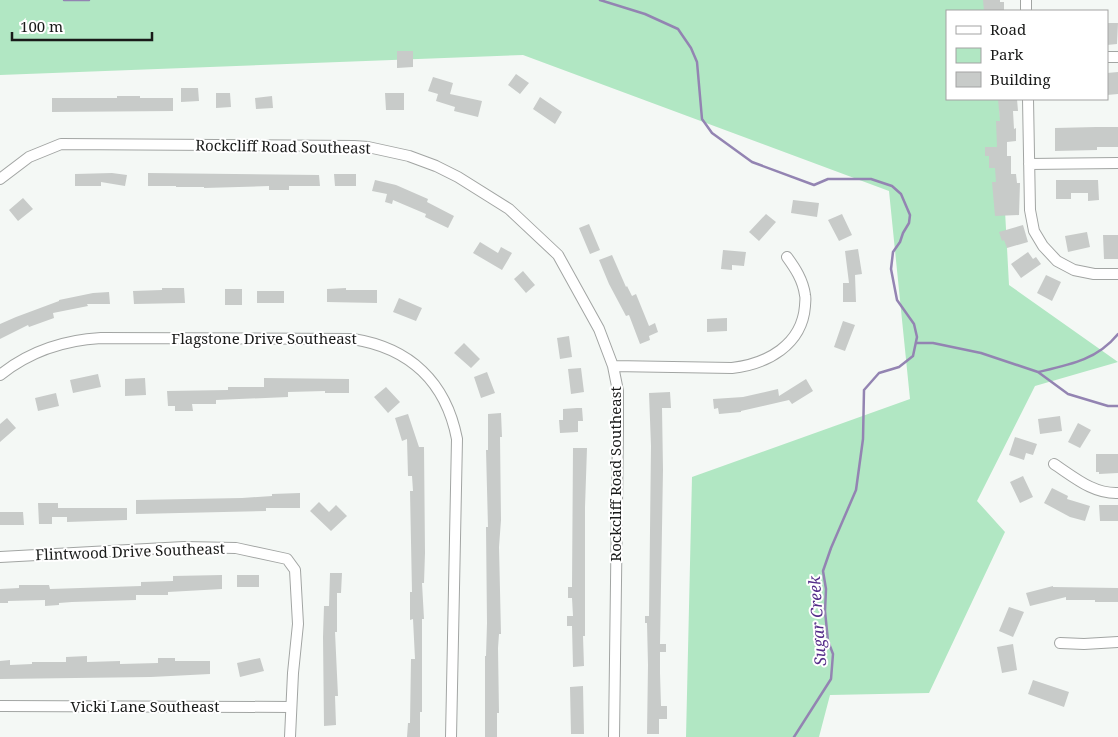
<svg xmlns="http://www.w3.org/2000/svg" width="1118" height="737" viewBox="0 0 1118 737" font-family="'Noto Serif',serif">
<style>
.green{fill:#b1e7c3}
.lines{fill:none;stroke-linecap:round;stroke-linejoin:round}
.stream{stroke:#9384b2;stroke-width:2.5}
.building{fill:#c8cbc9}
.minor-casing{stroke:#a2a5a3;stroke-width:12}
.minor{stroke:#fff;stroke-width:10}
.labels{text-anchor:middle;stroke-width:4;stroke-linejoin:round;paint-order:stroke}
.street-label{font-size:15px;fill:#191a19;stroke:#fff}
.water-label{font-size:16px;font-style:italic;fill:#542c89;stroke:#fff}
</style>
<rect width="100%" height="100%" fill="#f4f8f5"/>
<path class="green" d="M 0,0 L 994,0 L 995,11 L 947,11 L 947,99 L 999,99 L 1009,285 L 1118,362 L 1035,386 L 977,501 L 1005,532 L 929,693 L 830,695 L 819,737 L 686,737 L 692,477 L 910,399 L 889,191 L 523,55 L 0,75 Z"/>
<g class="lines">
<path class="stream" d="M 64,0 L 89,0
M 600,0 L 645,14 L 678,29 L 691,48 L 697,62 L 702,119 L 712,133 L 752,162 L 814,185 L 828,179 L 871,179 L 892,186 L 901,194 L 910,215 L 909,223 L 903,233 L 900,242 L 893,252 L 891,269 L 897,300 L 914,324 L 917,337 L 913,356 L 899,367 L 879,373 L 864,390 L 863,439 L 856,490 L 831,548 L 823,571 L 826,589 L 825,611 L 828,641 L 833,654 L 831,679 L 794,737
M 916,343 L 933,343 L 981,353 L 1038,372 L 1068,394 L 1108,406 L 1118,406
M 1038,372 C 1069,365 1097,360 1118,334"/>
</g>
<path class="building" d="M 983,0 L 1000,0 L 1000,2 L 1004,2 L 1004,11 L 984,11 Z
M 1107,23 L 1118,23 L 1117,44 L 1107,45 Z
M 397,51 L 413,51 L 413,67 L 397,68 Z
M 1118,72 L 1118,94 L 1107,95 L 1107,73 Z
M 516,74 L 529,83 L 520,94 L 508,85 Z
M 433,77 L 453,83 L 450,94 L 482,101 L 478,117 L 454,111 L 455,107 L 436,101 L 438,94 L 428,91 Z
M 181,88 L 198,88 L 199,101 L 181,102 Z
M 216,93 L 230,93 L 231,107 L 216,108 Z
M 385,93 L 404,93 L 404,110 L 386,110 Z
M 117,96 L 140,96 L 140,98 L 173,98 L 173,111 L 52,112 L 52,98 L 117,98 Z
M 272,96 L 273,108 L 256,109 L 255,98 Z
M 540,97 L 562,112 L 555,124 L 533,109 Z
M 998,99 L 1017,99 L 1018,111 L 1013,111 L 1014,129 L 1016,128 L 1016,141 L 1007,142 L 1007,156 L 1011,156 L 1011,174 L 1016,174 L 1017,183 L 1020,183 L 1019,215 L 995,216 L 992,182 L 996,182 L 995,168 L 989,168 L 989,156 L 985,156 L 985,147 L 997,147 L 996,121 L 1000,121 Z
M 1096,127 L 1118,127 L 1118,147 L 1097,147 L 1097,150 L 1055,151 L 1055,128 Z
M 112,173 L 127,175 L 125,186 L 101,182 L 101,186 L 75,186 L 75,174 Z
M 148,173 L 319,175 L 320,186 L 289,186 L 289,190 L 269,190 L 269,186 L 204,188 L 204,187 L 176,187 L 176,186 L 148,186 Z
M 334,174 L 356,174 L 356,186 L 335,186 Z
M 375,180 L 396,185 L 428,199 L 427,202 L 454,216 L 448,228 L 425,217 L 426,214 L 393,200 L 392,204 L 385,202 L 387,194 L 372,191 Z
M 1056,180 L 1098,180 L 1099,200 L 1088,201 L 1088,193 L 1071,193 L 1071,199 L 1056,199 Z
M 23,198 L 33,209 L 18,221 L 9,210 Z
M 793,200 L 819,203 L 817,217 L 791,213 Z
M 766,214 L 776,222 L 759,241 L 749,232 Z
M 842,214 L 852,235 L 839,241 L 828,220 Z
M 589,224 L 600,250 L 590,254 L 579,228 Z
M 1023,225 L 1028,242 L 1007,248 L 1004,240 L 1002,241 L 999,232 Z
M 1087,232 L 1090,247 L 1068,252 L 1065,236 Z
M 1103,235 L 1118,235 L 1118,259 L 1104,259 Z
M 480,242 L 498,253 L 501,247 L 512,253 L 502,270 L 473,253 Z
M 858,249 L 862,274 L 855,275 L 856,302 L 843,302 L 843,283 L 849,283 L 845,251 Z
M 723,250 L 746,252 L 744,266 L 732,265 L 732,270 L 721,269 Z
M 1028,252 L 1033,259 L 1036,257 L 1041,264 L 1021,278 L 1011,264 Z
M 612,255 L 626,287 L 627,286 L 632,296 L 636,294 L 649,326 L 655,323 L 658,332 L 649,336 L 650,340 L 640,344 L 629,315 L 626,316 L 609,284 L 599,260 Z
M 523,271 L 535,285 L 526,293 L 514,279 Z
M 1046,275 L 1061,282 L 1052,301 L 1037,293 Z
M 162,288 L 184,288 L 185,303 L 134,304 L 133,291 L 162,290 Z
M 346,288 L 346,290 L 377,290 L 377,303 L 327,302 L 327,289 Z
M 225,289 L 242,289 L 242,305 L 225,305 Z
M 257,291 L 284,291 L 284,303 L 257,303 Z
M 109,292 L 110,304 L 87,304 L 88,306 L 53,313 L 54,318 L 29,327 L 28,325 L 0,339 L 0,324 L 16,317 L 59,301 L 59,300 L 93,293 Z
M 399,298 L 422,308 L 416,321 L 393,312 Z
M 727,318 L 727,331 L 707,332 L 707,319 Z
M 843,321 L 855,325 L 845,351 L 834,347 Z
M 569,336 L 572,357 L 560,359 L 557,338 Z
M 464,343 L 480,359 L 471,368 L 454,353 Z
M 581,368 L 584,392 L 571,394 L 568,369 Z
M 487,372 L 495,393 L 481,398 L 474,377 Z
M 98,374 L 101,387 L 73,393 L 70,380 Z
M 145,378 L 146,395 L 125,396 L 125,379 Z
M 264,378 L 349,379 L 349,393 L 325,393 L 325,391 L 288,392 L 288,397 L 216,400 L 216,404 L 192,404 L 193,411 L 175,411 L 175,406 L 168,406 L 167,391 L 228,390 L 228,387 L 264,387 Z
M 806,379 L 813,391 L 792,404 L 789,400 L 741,411 L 741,412 L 719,414 L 718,408 L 714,409 L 713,399 L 743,397 L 778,389 L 779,396 Z
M 386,387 L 400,402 L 388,413 L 374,397 Z
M 670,392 L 671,408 L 662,408 L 663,470 L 660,644 L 666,644 L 666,652 L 660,652 L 660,673 L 661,706 L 667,706 L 667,719 L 659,719 L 659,734 L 647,734 L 648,665 L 647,623 L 645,623 L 645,616 L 649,616 L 651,446 L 649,393 Z
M 56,393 L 59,406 L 38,411 L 35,398 Z
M 577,408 L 582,408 L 583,421 L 578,421 L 578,432 L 560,433 L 559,420 L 563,420 L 563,409 Z
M 501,413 L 502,437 L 500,437 L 501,520 L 499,547 L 501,634 L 499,634 L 498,648 L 499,713 L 497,713 L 497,737 L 485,737 L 485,656 L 486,656 L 487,623 L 486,527 L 488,527 L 486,450 L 488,450 L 488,414 Z
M 408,414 L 419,447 L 424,447 L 425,553 L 424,583 L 422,583 L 424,619 L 422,619 L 422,712 L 420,712 L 420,737 L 407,737 L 408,723 L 410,723 L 411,659 L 415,659 L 413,619 L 410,620 L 410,592 L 412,592 L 410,491 L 413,491 L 412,476 L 408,476 L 407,439 L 402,441 L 395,418 Z
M 1060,416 L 1062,431 L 1040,434 L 1038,419 Z
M 7,418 L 16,428 L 0,442 L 0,424 Z
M 1078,423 L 1091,430 L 1080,448 L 1068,442 Z
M 1015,437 L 1037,444 L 1033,455 L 1026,453 L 1024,460 L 1009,455 Z
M 573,448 L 587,448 L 585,507 L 585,636 L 583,636 L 584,666 L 573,667 L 572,626 L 567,626 L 567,616 L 573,616 L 572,598 L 568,598 L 568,587 L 572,587 Z
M 1096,454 L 1118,454 L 1118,473 L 1099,474 L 1099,472 L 1096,472 Z
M 1023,476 L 1033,497 L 1020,503 L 1010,482 Z
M 1052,488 L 1068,496 L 1067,499 L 1090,506 L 1085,521 L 1070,517 L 1044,503 Z
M 300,493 L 300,508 L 266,508 L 266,511 L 136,514 L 136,500 L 242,498 L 272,496 L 272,494 Z
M 319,502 L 329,512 L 336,505 L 347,516 L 331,531 L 310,511 Z
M 38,503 L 58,503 L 58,508 L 127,508 L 127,520 L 67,522 L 67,517 L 52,517 L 52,524 L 39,524 Z
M 1099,505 L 1118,505 L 1118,521 L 1100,521 Z
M 0,512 L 23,512 L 24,525 L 0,525 Z
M 330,573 L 342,573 L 341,593 L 337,593 L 337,632 L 335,632 L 338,696 L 335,696 L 336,725 L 324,726 L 323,637 L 324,606 L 329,606 Z
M 222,575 L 222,589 L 168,592 L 168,595 L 136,595 L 136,600 L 72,602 L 59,603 L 59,605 L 45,606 L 45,600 L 8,601 L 8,603 L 0,603 L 0,589 L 19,588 L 19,585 L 49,585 L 50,589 L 141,586 L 141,582 L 173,581 L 173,576 Z
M 237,575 L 259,575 L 259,587 L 237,587 Z
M 1053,586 L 1053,587 L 1118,588 L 1118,602 L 1095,602 L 1095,600 L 1066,600 L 1066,597 L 1030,606 L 1026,593 Z
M 1009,607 L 1024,612 L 1013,637 L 999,631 Z
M 1013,644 L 1017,670 L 1002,673 L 997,647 Z
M 87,656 L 87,662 L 120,661 L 120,664 L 158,663 L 158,658 L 175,658 L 175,661 L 210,661 L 210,674 L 151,677 L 0,679 L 0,661 L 10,660 L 10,665 L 32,664 L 32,662 L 66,662 L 66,657 Z
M 260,658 L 264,671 L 240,677 L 237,663 Z
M 1033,680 L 1069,692 L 1064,707 L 1028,694 Z
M 583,686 L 584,734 L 571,734 L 570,687 Z"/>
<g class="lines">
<g class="minor-casing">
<path id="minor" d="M 1026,0 L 1026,11
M 1107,57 L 1118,57
M 1028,99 L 1030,210 L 1034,231 L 1043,246 L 1057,261 L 1074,270 L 1094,274 L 1118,274
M 1029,164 L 1118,163
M 0,179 L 29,157 L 61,144 L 354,146 L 368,147 L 409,156 L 436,166 L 458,177 L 509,209 L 558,255 L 599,329 L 613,366 L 618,391 L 618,428 L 614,737
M 613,366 L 732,368 C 767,364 802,345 805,306 C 805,303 806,298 805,295 C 803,280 795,268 787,257
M 0,375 C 30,351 64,340 101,338 L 353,339 C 410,348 446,382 457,439 L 451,737
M 1054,464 C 1074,477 1093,494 1118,493
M 0,557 L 184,547 L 236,548 L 287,559 L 295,570 L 298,624 L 293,673 L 290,737
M 1060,643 L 1084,644 L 1118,642
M 0,706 L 291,707"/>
</g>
<use href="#minor" class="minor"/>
</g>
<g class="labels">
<g class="street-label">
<text transform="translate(283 147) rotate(1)" y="5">Rockcliff Road Southeast</text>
<text x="264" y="344">Flagstone Drive Southeast</text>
<text transform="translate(616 474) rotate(-90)" y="5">Rockcliff Road Southeast</text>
<text transform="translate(130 552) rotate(-2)" y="5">Flintwood Drive Southeast</text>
<text x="145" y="712">Vicki Lane Southeast</text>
</g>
<g class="water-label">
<text transform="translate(817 621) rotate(-94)" y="6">Sugar Creek</text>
</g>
</g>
<rect x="946" y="10" width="162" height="90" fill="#ffffff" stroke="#a3a3a3"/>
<rect x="956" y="26" width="25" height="8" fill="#ffffff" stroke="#a3a3a3"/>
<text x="990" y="35" font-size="15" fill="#191a19">Road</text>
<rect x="956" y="48" width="25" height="15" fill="#b1e7c3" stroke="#a3a3a3"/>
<text x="990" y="60" font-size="15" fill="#191a19">Park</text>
<rect x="956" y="72" width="25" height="15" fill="#c8cbc9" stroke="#a3a3a3"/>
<text x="990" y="85" font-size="15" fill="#191a19">Building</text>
<path d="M12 32v8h140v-8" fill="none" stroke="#191a19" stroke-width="2.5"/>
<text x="20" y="32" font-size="15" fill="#191a19" stroke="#ffffff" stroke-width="4" paint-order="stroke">100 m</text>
</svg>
